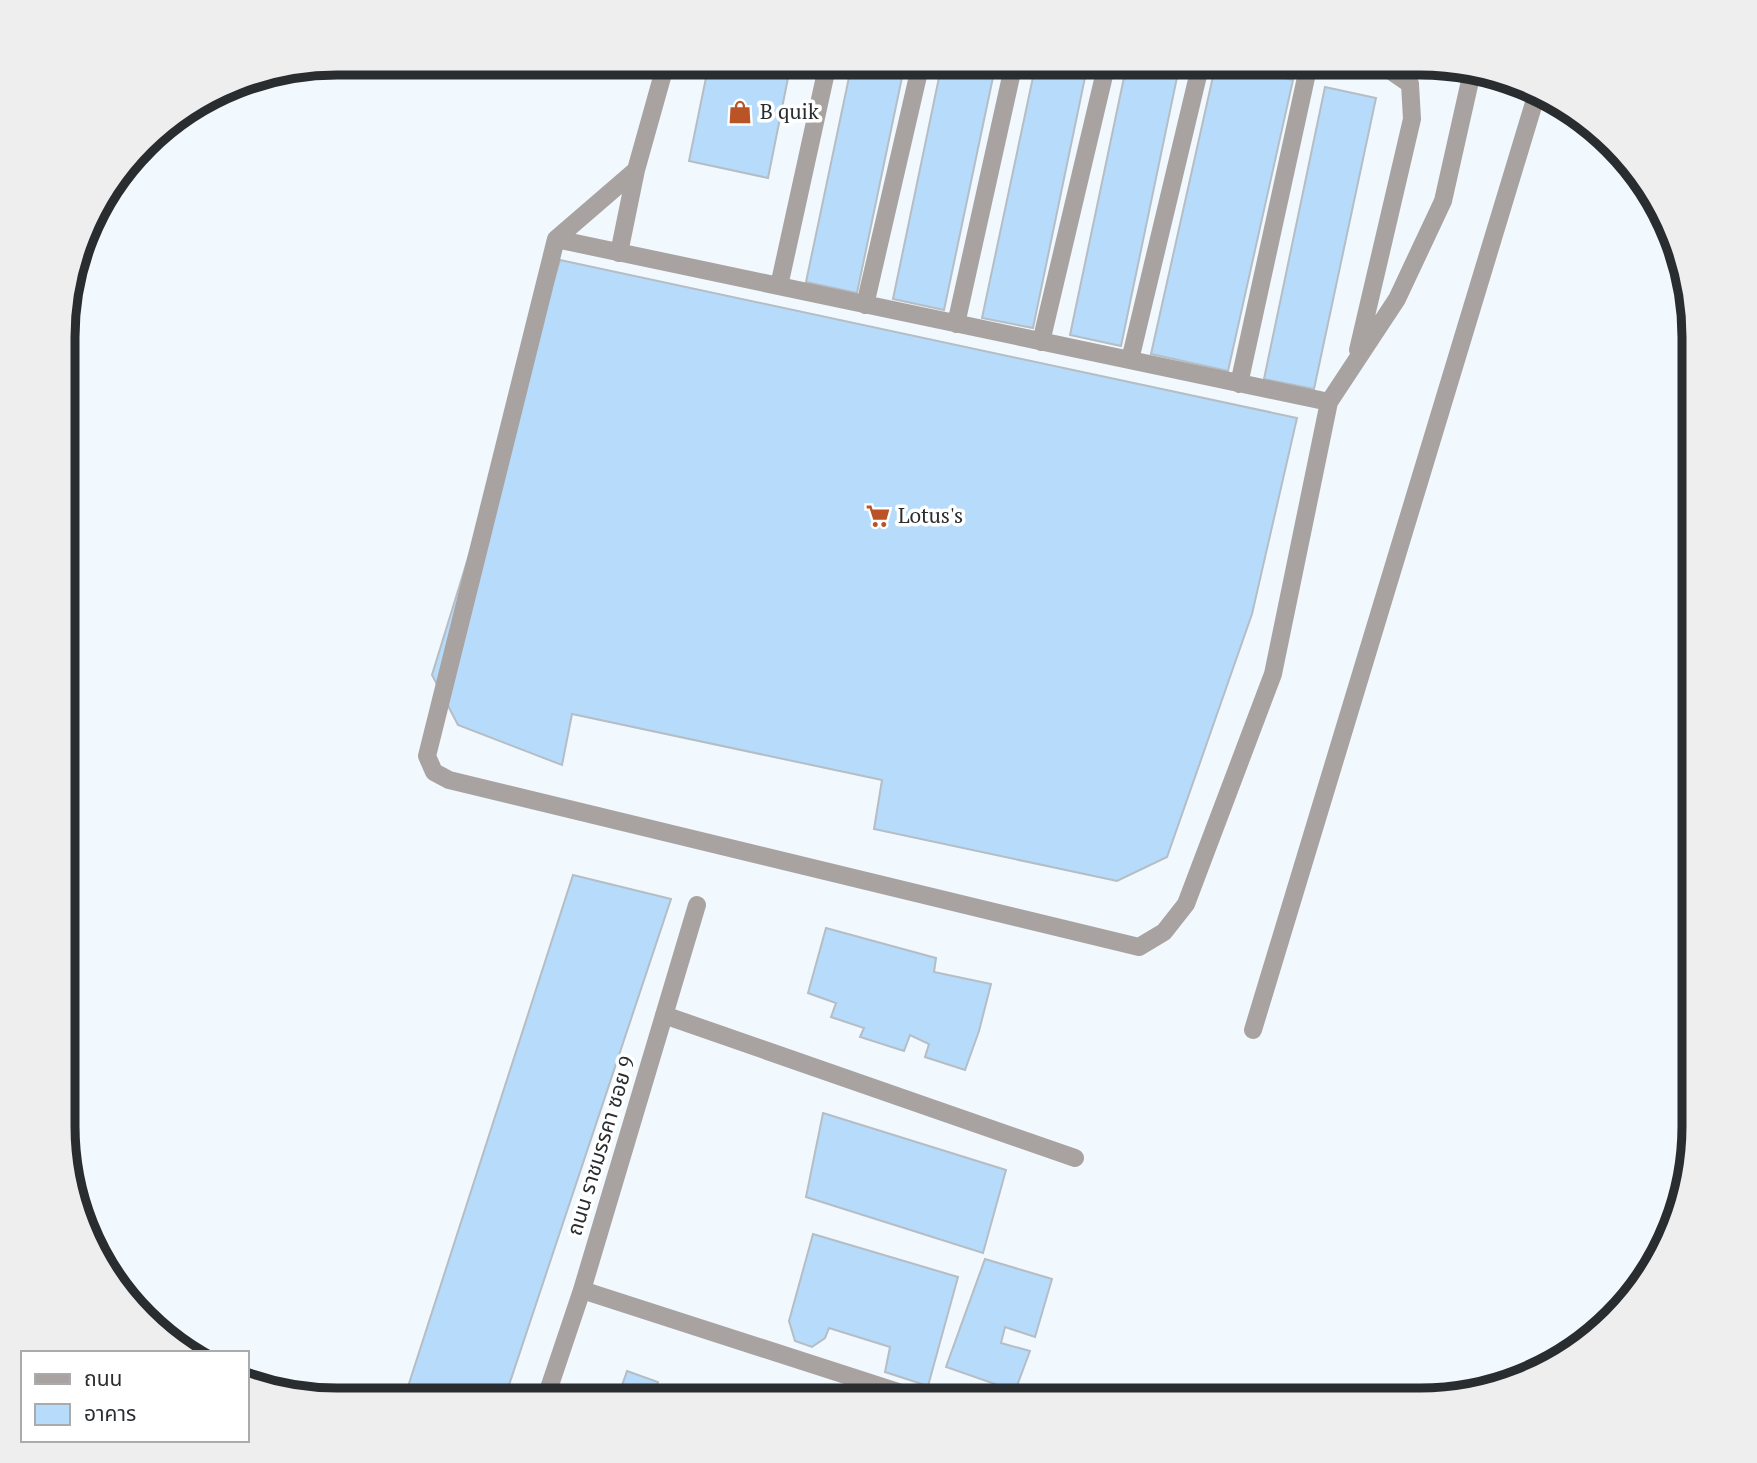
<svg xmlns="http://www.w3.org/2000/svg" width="1757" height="1463" viewBox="0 0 1757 1463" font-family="'PT Serif','Noto Sans Thai',serif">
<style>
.building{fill:#b7dbfa;stroke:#b5bdc5;stroke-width:2}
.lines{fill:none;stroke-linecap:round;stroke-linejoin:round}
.lane{stroke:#a8a3a1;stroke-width:18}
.street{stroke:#a8a3a1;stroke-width:18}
.labels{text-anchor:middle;stroke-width:7;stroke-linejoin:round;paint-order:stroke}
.poi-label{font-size:21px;fill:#2a2d30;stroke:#fff;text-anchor:start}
.street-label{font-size:21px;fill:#2a2d30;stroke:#fff}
.rim{fill:none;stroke:#2a2d30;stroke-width:9}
</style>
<rect width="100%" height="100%" fill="#f1f8fe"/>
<path class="building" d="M 709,63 L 791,63 L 768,178 L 689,161 Z
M 852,63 L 905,63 L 857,293 L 806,282 Z
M 942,63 L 996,63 L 944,310 L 893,299 Z
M 1036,63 L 1088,63 L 1033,328 L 982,318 Z
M 1127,63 L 1180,63 L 1121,346 L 1070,335 Z
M 1216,63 L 1293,80 L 1228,371 L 1151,354 Z
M 1325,87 L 1376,98 L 1314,389 L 1264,379 Z
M 560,260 L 1297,418 L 1252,614 L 1167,857 L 1117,881 L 874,829 L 882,780 L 572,714 L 562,765 L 458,725 L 432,675 Z
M 573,875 L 671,899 L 504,1400 L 404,1399 Z
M 826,928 L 936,958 L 934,972 L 991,984 L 979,1031 L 965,1070 L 925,1057 L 929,1044 L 910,1035 L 904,1051 L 860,1037 L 864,1028 L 831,1017 L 836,1003 L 808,993 Z
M 823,1113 L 1006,1170 L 983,1253 L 806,1197 Z
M 813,1234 L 958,1277 L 928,1386 L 885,1372 L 890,1347 L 829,1328 L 825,1338 L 812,1347 L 795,1341 L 789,1321 Z
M 985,1259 L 1052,1279 L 1035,1337 L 1005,1327 L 1001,1343 L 1030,1351 L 1015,1391 L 946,1367 Z
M 627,1371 L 658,1382 L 651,1400 L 617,1400 Z
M 756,1393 L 778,1400 L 754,1400 Z"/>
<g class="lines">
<path class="lane" d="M 636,170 L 556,239 L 427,756 L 434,772 L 449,780 L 1139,947 L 1164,932 L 1186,904 L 1273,674 L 1329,402 L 1397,299 L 1443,201 L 1472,72
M 556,239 L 1329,402
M 619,253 L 636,170 L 666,63
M 779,286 L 828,63
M 865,305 L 921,63
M 956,324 L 1014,63
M 1041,342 L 1107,63
M 1358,350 L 1412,119 L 1410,84 L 1381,64
M 1130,360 L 1201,63
M 1239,384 L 1309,64
M 1253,1030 L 1537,93"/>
<path class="street" d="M 664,1015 L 1075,1158
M 582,1290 L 923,1400
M 545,1400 L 582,1290 L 697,905"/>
</g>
<defs>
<g id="shop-bare" transform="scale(1.89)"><path d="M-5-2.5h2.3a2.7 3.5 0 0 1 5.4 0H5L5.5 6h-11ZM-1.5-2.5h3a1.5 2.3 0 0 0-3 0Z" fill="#ba5427" stroke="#fff" stroke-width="2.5" paint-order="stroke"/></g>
<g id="supermarket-bare" transform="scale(1.89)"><path d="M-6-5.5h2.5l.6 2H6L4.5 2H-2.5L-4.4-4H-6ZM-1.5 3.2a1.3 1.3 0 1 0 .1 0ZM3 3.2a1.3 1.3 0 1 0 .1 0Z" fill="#ba5427" stroke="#fff" stroke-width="2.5" paint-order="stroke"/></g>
</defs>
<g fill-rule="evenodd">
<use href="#shop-bare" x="740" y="112"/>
<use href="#supermarket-bare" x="878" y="516"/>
</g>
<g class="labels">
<g class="poi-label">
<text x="760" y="119">B quik</text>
<text x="898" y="523">Lotus's</text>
</g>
<g class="street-label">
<text transform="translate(601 1146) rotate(-73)" y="7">ถนน ราชมรรคา ซอย 9</text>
</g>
</g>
<path d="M0 0H1757V1463H0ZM337 75H1420A262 262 0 0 1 1682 337V1126A262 262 0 0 1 1420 1388H337A262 262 0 0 1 75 1126V337A262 262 0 0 1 337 75Z" fill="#eee" fill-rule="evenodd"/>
<path class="rim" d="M337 75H1420A262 262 0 0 1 1682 337V1126A262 262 0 0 1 1420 1388H337A262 262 0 0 1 75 1126V337A262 262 0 0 1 337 75Z"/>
<rect x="21" y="1351" width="228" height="91" fill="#ffffff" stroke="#aaabac" stroke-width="2"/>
<rect x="35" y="1374" width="35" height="10" fill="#a8a3a1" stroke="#aaabac" stroke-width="2"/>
<text x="84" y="1386" font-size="21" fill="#2a2d30">ถนน</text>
<rect x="35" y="1404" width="35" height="21" fill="#b7dbfa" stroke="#aaabac" stroke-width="2"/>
<text x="84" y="1421" font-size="21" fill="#2a2d30">อาคาร</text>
</svg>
